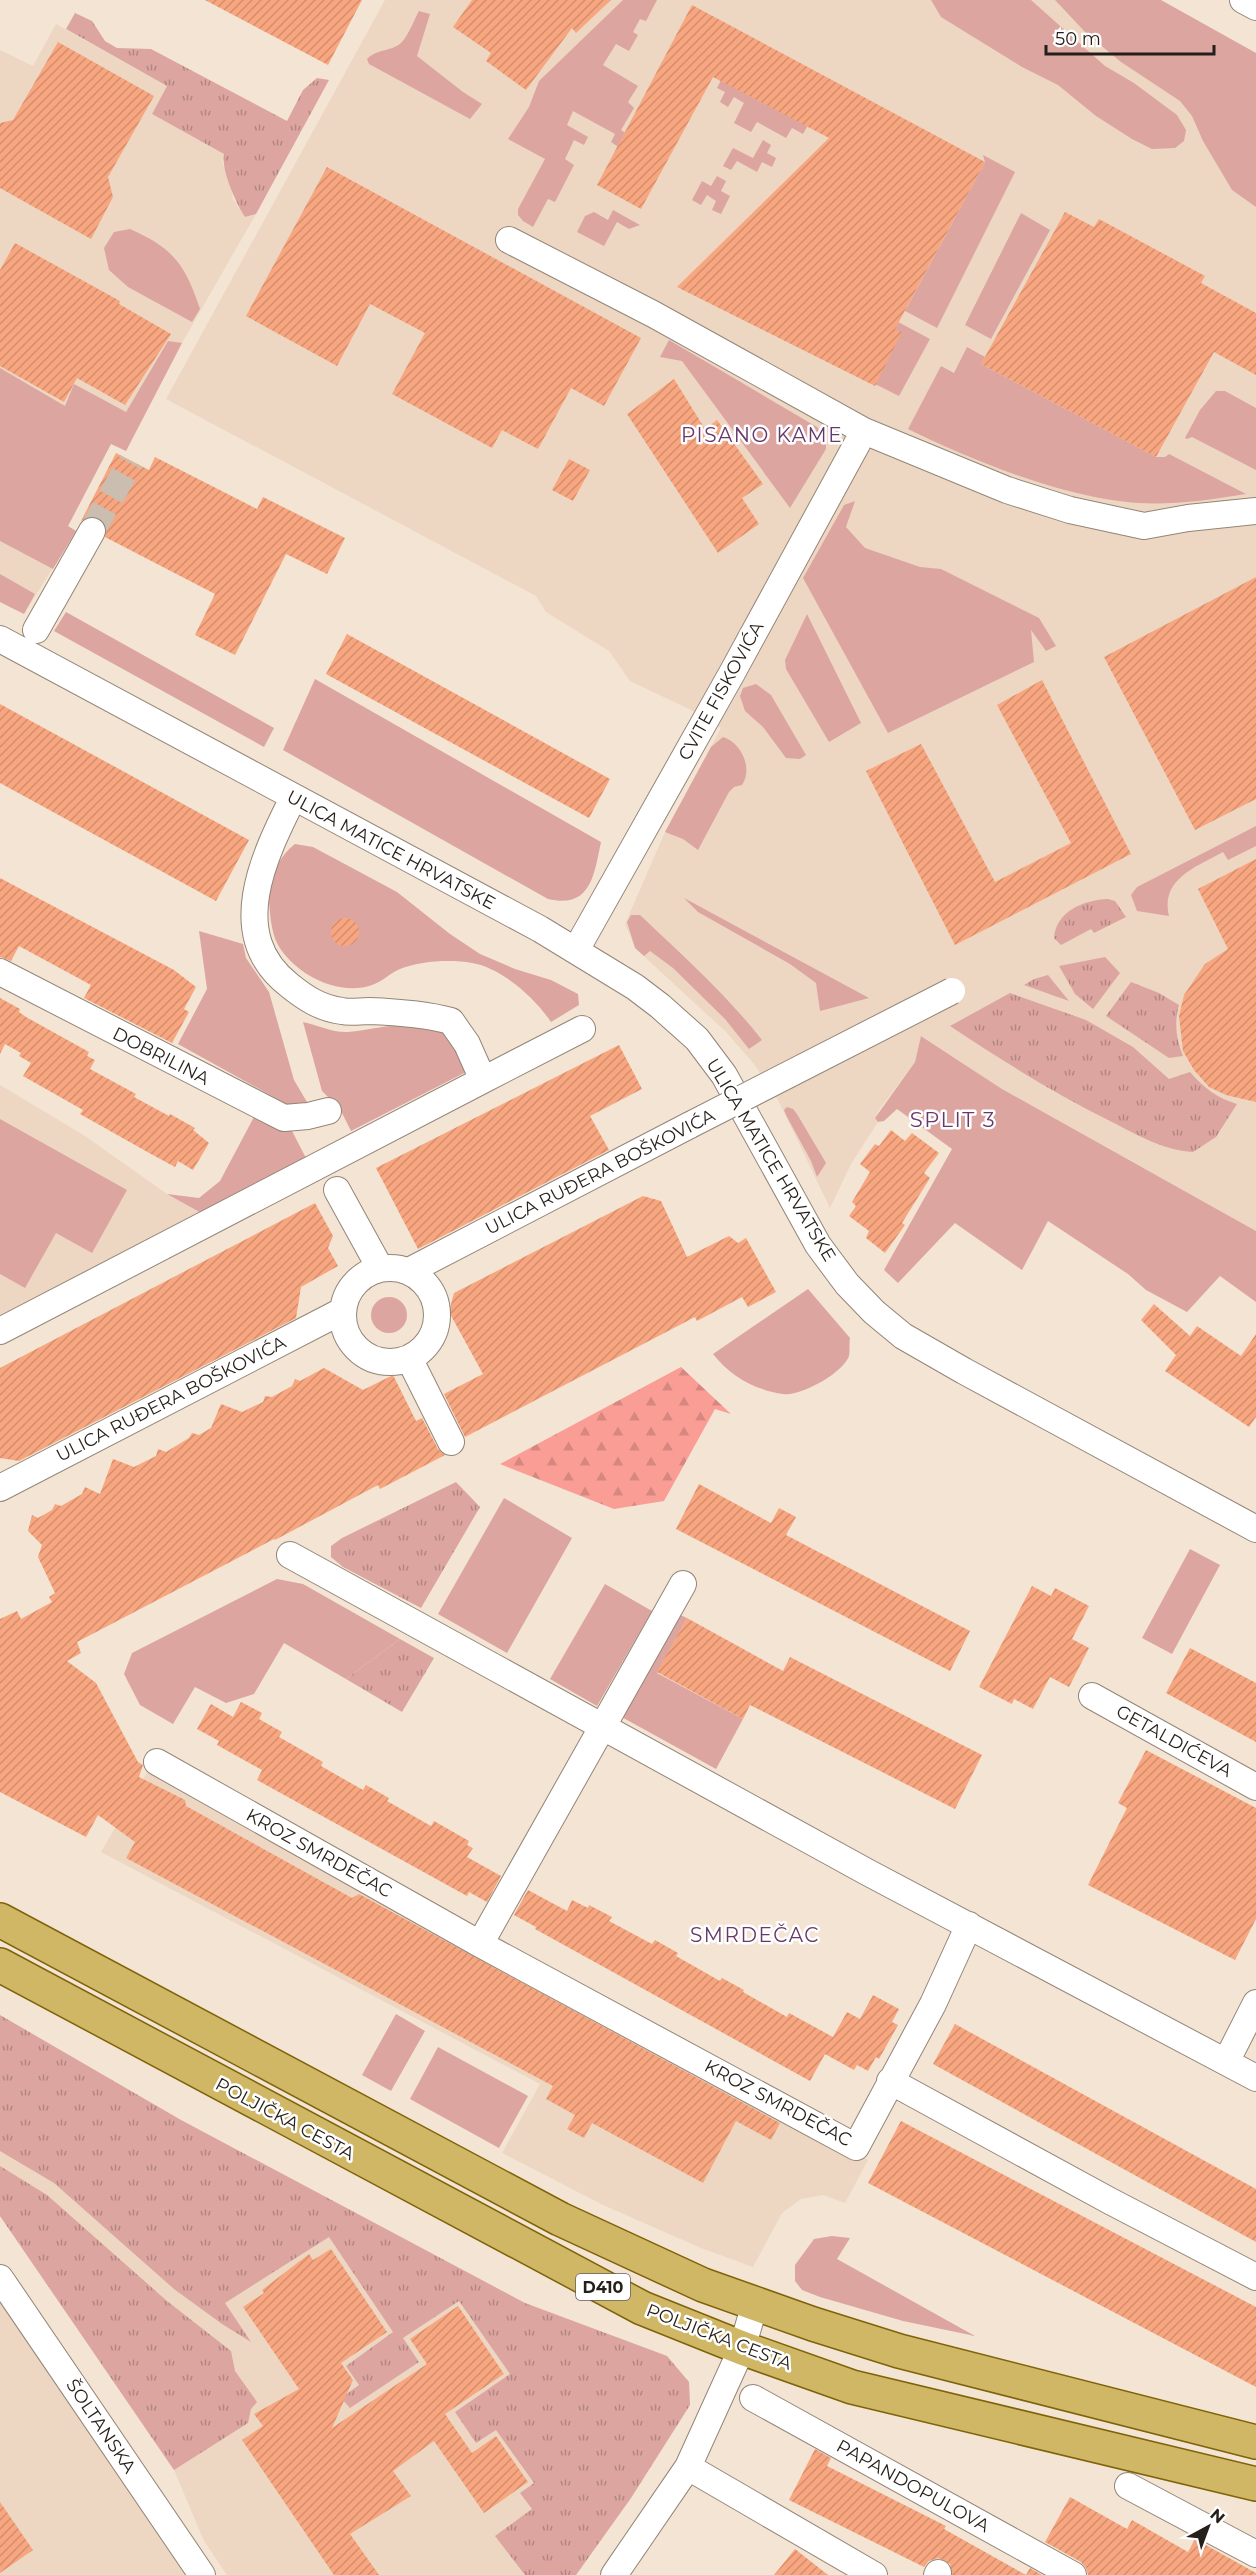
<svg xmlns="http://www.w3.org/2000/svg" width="1256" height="2575" viewBox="0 0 1256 2575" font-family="Montserrat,sans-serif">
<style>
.built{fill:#edd7c2}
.green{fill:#dda5a0}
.forest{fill:url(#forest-firs)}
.park{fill:url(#park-tufts)}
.building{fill:url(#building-hatch)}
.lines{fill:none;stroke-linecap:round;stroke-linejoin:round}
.minor-tunnel{stroke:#cbbdaf;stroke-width:26;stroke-dasharray:26 13;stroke-linecap:butt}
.minor-casing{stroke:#938577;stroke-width:28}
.major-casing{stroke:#7f6309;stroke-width:36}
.minor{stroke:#fff;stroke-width:26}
.major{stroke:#cfb766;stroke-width:33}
.minor-bridge-casing{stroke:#938577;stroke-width:28;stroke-linecap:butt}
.minor-bridge{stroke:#fff;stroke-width:26}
.labels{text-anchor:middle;stroke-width:5;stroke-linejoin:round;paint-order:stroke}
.shield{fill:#fff;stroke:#66625f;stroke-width:1.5}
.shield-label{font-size:16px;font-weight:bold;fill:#251f1a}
.street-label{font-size:18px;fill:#251f1a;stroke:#fff}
.neighbourhood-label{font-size:20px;letter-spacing:1.5px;fill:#66386c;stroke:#fff}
.quarter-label{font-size:21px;letter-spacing:1.5px;fill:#66386c;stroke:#fff}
</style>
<defs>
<pattern id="forest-firs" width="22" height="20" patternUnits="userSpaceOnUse" patternTransform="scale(1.5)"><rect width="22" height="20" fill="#f99d95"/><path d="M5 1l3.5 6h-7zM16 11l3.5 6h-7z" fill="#d58780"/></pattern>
<pattern id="park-tufts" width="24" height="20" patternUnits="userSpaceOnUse" patternTransform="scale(1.5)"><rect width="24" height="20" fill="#dda5a0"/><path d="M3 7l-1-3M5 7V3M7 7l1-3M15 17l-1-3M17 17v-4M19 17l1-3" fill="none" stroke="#b38682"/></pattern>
<pattern id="building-hatch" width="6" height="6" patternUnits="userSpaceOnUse" patternTransform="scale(1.5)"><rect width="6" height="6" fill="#f8a67f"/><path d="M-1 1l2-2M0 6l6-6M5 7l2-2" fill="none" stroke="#d48e6d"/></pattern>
</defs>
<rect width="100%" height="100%" fill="#f4e4d4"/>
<path class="built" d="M 385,0 L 1125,0 L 1256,71 L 1256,1231 L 1002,1089 L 922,1036 L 915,1062 L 879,1110 L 875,1118 L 878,1122 L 851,1164 L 830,1208 L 776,1096 L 754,1064 L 725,1031 L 636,949 L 625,924 L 665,832 L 721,728 L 691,710 L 630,681 L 609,651 L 546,612 L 536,596 L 166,399 Z
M 56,24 L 167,86 L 152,114 L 224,154 L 222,162 L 230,180 L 233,199 L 245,217 L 256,214 L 182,343 L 126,451 L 111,444 L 68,526 L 76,531 L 24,614 L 0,602 L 0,50 L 33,66 Z
M 0,1085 L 85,1136 L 167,1194 L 203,1214 L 0,1325 Z
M 151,1765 L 584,2007 L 868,2160 L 845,2203 L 823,2195 L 801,2199 L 782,2213 L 753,2267 L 701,2248 L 603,2205 L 502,2153 L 540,2084 L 101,1852 Z
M 0,2016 L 181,2120 L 525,2303 L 667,2356 L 689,2382 L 690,2405 L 631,2498 L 576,2575 L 227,2575 L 204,2541 L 174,2470 L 0,2216 Z
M 0,2282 L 202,2575 L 0,2575 Z"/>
<path class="green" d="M 623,0 L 657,0 L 646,21 L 640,19 L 633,32 L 638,35 L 629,51 L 616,44 L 603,65 L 638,86 L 628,102 L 634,108 L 621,130 L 627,134 L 620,148 L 611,142 L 615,134 L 573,111 L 567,125 L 588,137 L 584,145 L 574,140 L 565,159 L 574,165 L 555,202 L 548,199 L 533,227 L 523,221 L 518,215 L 518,209 L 545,159 L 508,139 L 529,107 L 539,81 Z
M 931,0 L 1031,0 L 1105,66 L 1134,83 L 1177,115 L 1186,130 L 1184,141 L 1175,148 L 1152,149 L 1132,139 L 1096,116 L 1058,85 L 1022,67 L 941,17 Z
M 1055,0 L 1161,0 L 1256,53 L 1256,207 L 1232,190 L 1203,141 L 1192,116 L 1180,101 L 1121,62 L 1086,33 Z
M 419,11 L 430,14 L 417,56 L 463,92 L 482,104 L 470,119 L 369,64 L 367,59 C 378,48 392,52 402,42 C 409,34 414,20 419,11 Z
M 722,78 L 808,125 L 803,134 L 792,128 L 786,138 L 757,122 L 751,132 L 734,123 L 744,103 L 734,97 L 728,107 L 720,102 L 725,92 L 717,88 Z
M 763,140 L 771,145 L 767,153 L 776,158 L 772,167 L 762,162 L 757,172 L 737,161 L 731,170 L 723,166 L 733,148 L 753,158 Z
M 983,155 L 1015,172 L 937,328 L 905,311 L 985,162 Z
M 717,176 L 726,181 L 721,191 L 730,196 L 721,214 L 712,210 L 716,201 L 707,195 L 701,205 L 692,200 L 702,181 L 711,186 Z
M 613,210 L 640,225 L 629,229 L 617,222 L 604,246 L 577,232 L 585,216 L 594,212 L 608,220 Z
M 1021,213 L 1050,230 L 991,339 L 965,325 Z
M 130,229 C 173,248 185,264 200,309 L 192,322 L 128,287 L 109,270 L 104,248 L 114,232 Z
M 872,308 L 930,339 L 899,396 L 843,368 Z
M 669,340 L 817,427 L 826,440 L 826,449 L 790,508 L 682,361 L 660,357 Z
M 168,341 L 182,343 L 126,451 L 111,444 L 68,526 L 76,531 L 53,569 L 0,541 L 0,368 L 65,406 L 74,384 L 126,412 Z
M 967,347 L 985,357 L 981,364 L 1156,457 L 1165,457 L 1169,454 L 1246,494 C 1210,500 1174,505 1137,503 C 1065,498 973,461 908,429 L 941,366 L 954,373 Z
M 1216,391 L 1225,391 L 1256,408 L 1256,470 L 1192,437 L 1187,439 L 1185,438 L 1200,410 Z
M 855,501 L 846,527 L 865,548 L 920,567 L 941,569 L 1039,618 L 1056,646 L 1046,651 L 1031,630 L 1034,662 L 888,733 L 803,578 L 844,505 Z
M 0,574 L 35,594 L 24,614 L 0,602 Z
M 66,612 L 274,728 L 264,747 L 54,631 Z
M 807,614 L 861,723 L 829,742 L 786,669 L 785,660 Z
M 315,679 L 601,842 C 594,875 591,909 548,899 L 283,750 Z
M 756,684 L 771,695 L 806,755 L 800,759 L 786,758 L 763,727 L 745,711 L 740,696 L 743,688 Z
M 723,737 C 742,743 753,769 742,785 L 734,787 L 729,792 L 698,850 L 683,839 L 665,832 L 711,747 Z
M 1256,826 L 1256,846 L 1228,860 L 1223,852 C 1196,867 1160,879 1169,916 L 1137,911 L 1131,895 L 1137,887 Z
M 295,844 L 313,847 L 397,892 L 450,934 L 480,954 L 515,969 L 551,980 L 578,994 L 579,1005 L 551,1022 C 535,998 502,968 472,963 C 450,959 421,961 400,969 C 390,973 382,982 372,985 C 338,997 295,974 278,945 C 271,932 270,914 269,900 C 268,880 279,856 295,844 Z
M 684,898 L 869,998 L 820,1011 L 816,983 L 790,964 L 698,912 Z
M 631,915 L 640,915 C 682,955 726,994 762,1040 L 749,1049 L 725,1019 L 673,968 L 650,951 L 644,956 L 635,948 L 627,922 Z
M 199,931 L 243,944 L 246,958 L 269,992 L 294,1080 L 307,1102 L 303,1106 L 290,1106 L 178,1044 L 207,989 Z
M 303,1022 C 317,1025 334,1033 348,1032 C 381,1029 428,1012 454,1042 C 460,1049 464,1062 468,1071 L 351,1131 L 340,1109 L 322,1091 Z
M 921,1036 L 1002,1089 L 1256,1231 L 1256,1302 L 1220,1276 L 1187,1312 L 1146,1290 L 1128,1274 L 1048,1221 L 1022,1270 L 955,1223 L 898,1283 L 884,1270 L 952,1149 L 897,1109 L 884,1121 L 878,1122 L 875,1118 L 915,1062 Z
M 787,1107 L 793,1109 L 797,1114 L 826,1163 L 817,1177 L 811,1161 L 787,1117 L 784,1110 Z
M 255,1115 L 292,1131 L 308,1162 L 203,1214 L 167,1194 L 199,1198 L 220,1181 Z
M 0,1119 L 127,1190 L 92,1253 L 56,1233 L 25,1288 L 0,1274 Z
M 808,1289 L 850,1338 C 849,1343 850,1351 849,1356 C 843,1373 800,1397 783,1394 C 755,1390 730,1376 713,1354 Z
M371 1315a18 18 0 1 1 36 0a18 18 0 1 1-36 0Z
M 504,1498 L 572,1538 L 507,1653 L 438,1614 Z
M 1190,1549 L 1220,1565 L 1172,1654 L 1142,1638 Z
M 277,1579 L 303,1584 L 400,1639 L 346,1679 L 284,1643 L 254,1694 L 226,1703 L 195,1687 L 173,1724 L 140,1705 L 124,1674 L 132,1653 Z
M 605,1584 L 652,1611 L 597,1706 L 550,1679 Z
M 678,1614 L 687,1618 L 657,1673 L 743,1719 L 716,1769 L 618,1715 Z
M 396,2014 L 425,2031 L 391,2091 L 362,2075 Z
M 438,2047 L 528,2096 L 499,2148 L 410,2099 Z
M 832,2236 L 850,2238 L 837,2259 L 975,2336 L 903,2321 L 820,2297 L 802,2290 L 795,2281 L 795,2265 L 814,2239 Z"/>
<path class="forest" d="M 681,1367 L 731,1414 L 715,1409 L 664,1501 L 614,1509 L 500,1464 Z"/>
<path class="park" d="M 75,13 L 92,21 L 105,41 L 117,48 L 151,49 L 287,121 L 303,90 L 317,78 L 329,80 L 256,214 L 245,217 C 236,203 221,170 224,154 L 152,114 L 167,86 L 66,29 Z
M 1108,899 L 1115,901 L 1126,917 L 1094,933 L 1091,929 L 1061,945 L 1054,938 C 1056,911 1084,900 1108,899 Z
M 1105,957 L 1120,973 L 1093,1009 L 1075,994 L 1059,966 Z
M 1048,975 L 1069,1001 L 1024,985 L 1034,979 Z
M 1131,982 L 1159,993 L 1179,1005 C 1174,1022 1176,1039 1183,1056 L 1169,1058 L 1106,1016 Z
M 1010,993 L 1086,1020 L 1133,1047 L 1169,1079 L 1190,1072 C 1204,1088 1217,1098 1237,1104 L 1216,1137 L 1193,1152 C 1163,1150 1139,1136 1112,1122 C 1055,1094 1003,1061 950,1026 Z
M 456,1482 L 480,1507 L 421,1608 L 343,1567 L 331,1557 L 331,1546 L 342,1538 Z
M 400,1639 L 434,1658 L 402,1712 L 346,1679 Z
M 0,2015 L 181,2120 L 525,2303 L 667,2356 L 689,2382 L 690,2405 L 631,2498 L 576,2575 L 525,2575 L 495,2536 L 532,2509 L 520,2493 L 534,2483 L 496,2430 L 476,2443 L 455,2412 L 510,2374 L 459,2301 L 403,2338 L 419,2362 L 350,2408 L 341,2398 L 359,2385 L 346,2366 L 393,2332 L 329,2237 L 225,2303 L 251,2342 L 222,2324 L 174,2289 L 54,2183 L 0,2151 Z
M 0,2166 L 47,2195 L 167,2301 L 231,2351 L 235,2371 L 257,2402 L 251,2409 L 248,2423 L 174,2470 L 0,2216 Z"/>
<path class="building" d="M 205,0 L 362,0 L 328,65 Z
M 472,0 L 611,0 L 576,33 L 572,28 L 526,90 L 486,61 L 491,53 L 453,27 Z
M 692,5 L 985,162 L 895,329 L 902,332 L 875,386 L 677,287 L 829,138 L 713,77 L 641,209 L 597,185 Z
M 58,42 L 154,96 L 108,177 L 113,197 L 91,239 L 0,188 L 0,123 L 13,120 Z
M 327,167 L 641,338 L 604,406 L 571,388 L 538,449 L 502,430 L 492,448 L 392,394 L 425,333 L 370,304 L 337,366 L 246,316 Z
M 1065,212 L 1094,227 L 1099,219 L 1205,276 L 1201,283 L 1256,313 L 1256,375 L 1214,352 L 1156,457 L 981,364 Z
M 15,243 L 120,301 L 119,304 L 171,334 L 125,405 L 77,378 L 64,402 L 0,366 L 0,270 Z
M 674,379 L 705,429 L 717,420 L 763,484 L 742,498 L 759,524 L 718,553 L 627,414 Z
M 116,453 L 149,470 L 155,457 L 257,509 L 263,497 L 345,538 L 327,574 L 286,554 L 235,655 L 195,635 L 215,594 L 105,537 L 105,524 L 99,518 L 91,516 L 81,521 Z
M 569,459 L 590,470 L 573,501 L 552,490 Z
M 1256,577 L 1256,799 L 1195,830 L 1104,657 Z
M 347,634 L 610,779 L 589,818 L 326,674 Z
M 1042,680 L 1131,854 L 955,945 L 866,771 L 921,744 L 995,882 L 1071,843 L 997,705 Z
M 0,704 L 249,840 L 216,901 L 0,783 Z
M 1256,859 L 1256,1102 L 1226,1095 L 1209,1087 L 1194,1070 L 1183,1051 L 1179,1016 L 1184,995 L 1205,964 L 1228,949 L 1198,889 Z
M 0,878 L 174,970 L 196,987 L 184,1009 L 189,1012 L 172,1043 L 84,998 L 91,985 L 19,946 L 11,961 L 0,957 Z
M331 932a14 14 0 1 1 28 0a14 14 0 1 1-28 0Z
M 0,998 L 20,1009 L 19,1012 L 26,1017 L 89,1052 L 87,1056 L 95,1060 L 90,1069 L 136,1094 L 134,1097 L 169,1116 L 170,1114 L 195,1128 L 193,1130 L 209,1143 L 193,1170 L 178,1161 L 175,1167 L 151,1154 L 80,1114 L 83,1110 L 23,1076 L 31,1063 L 19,1056 L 21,1053 L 5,1044 L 0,1054 Z
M 619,1045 L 642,1089 L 590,1116 L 609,1150 L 418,1249 L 376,1168 Z
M 891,1130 L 905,1141 L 912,1133 L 939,1153 L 924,1173 L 930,1178 L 902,1223 L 905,1225 L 885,1253 L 866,1238 L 869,1231 L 849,1216 L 856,1206 L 852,1202 L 870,1172 L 860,1164 L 875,1144 L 879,1146 Z
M 643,1196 L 661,1201 L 687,1257 L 729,1236 L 738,1243 L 746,1238 L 776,1292 L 748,1307 L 742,1297 L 697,1321 L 695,1317 L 465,1437 L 444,1394 L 483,1374 L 449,1312 L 454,1293 Z
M 315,1203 L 333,1236 L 328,1248 L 338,1266 L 301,1287 L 296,1318 L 19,1461 L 0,1458 L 0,1368 Z
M 1154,1304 L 1190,1336 L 1197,1326 L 1241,1356 L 1256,1334 L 1256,1417 L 1249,1427 L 1165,1371 L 1176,1355 L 1141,1320 Z
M 324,1368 L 363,1390 L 393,1375 L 416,1421 L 422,1418 L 438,1449 L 445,1455 L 380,1489 L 378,1485 L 275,1540 L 274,1539 L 77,1642 L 81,1653 L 67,1661 L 96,1683 L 138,1762 L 143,1765 L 139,1777 L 185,1800 L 186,1806 L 352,1898 L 359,1894 L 780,2123 L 771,2140 L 736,2121 L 703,2183 L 592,2123 L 584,2138 L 567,2129 L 575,2115 L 546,2099 L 553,2086 L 126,1858 L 135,1842 L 98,1815 L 86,1837 L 0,1792 L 0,1619 L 17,1611 L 21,1619 L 52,1602 L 49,1597 L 55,1593 L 38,1557 L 42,1545 L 28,1531 L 32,1515 L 38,1518 L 52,1510 L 55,1504 L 61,1506 L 82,1494 L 85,1487 L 100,1494 L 113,1459 L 134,1467 L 156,1456 L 158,1449 L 166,1452 L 189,1438 L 192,1433 L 199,1435 L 211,1428 L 221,1404 L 242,1412 L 263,1402 L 265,1396 L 272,1397 L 292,1386 L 295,1379 L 300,1381 Z
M 699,1484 L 771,1523 L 779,1508 L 796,1517 L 786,1535 L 970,1631 L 950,1671 L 676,1529 Z
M 1032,1586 L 1051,1596 L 1055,1588 L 1089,1606 L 1072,1639 L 1089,1648 L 1069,1687 L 1050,1677 L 1033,1709 L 1014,1699 L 1012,1704 L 979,1687 Z
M 687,1618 L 783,1671 L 790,1657 L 982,1755 L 955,1809 L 750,1705 L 743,1719 L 657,1672 Z
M 1190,1648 L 1256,1683 L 1256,1742 L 1166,1693 Z
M 241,1702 L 262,1713 L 259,1719 L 282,1732 L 279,1737 L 323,1762 L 321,1766 L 363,1790 L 366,1785 L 389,1798 L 387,1801 L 431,1826 L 434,1821 L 469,1841 L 467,1845 L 473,1848 L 467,1857 L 501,1876 L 487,1902 L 469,1892 L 467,1896 L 257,1780 L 262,1770 L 217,1745 L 219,1741 L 197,1729 L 211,1704 L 233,1717 Z
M 1146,1750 L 1256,1808 L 1256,1919 L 1235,1960 L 1088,1885 L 1127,1808 L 1118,1803 Z
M 528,1890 L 567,1911 L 572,1900 L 588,1908 L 589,1905 L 612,1917 L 609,1921 L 652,1944 L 655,1940 L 678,1953 L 676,1956 L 720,1981 L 722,1978 L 744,1990 L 743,1992 L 787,2017 L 789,2013 L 833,2037 L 847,2012 L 860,2019 L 873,1995 L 899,2009 L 892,2022 L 898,2025 L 879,2059 L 876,2057 L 868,2071 L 857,2065 L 854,2070 L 825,2054 L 810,2081 L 535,1929 L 536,1927 L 514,1915 Z
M 955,2024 L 1256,2189 L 1256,2242 L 933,2064 Z
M 901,2121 L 1256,2307 L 1256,2387 L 868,2183 Z
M 331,2249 L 387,2332 L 341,2363 L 353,2380 L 332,2428 L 427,2364 L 410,2339 L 458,2306 L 504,2374 L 445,2414 L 472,2453 L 496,2436 L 528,2482 L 484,2513 L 434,2441 L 393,2471 L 411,2496 L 350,2534 L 379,2575 L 334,2575 L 242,2440 L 263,2426 L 254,2414 L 299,2389 L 243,2307 L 264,2293 L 262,2290 L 309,2254 L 313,2260 Z
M 815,2449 L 831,2458 L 827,2466 L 946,2526 L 944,2529 L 1026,2575 L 1030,2568 L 1042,2575 L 952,2575 L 950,2564 L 938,2558 L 929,2561 L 924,2567 L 789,2500 Z
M 1070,2497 L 1127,2529 L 1132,2520 L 1188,2552 L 1195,2539 L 1256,2573 L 1256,2575 L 1088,2575 L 1086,2568 L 1081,2562 L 1045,2542 Z
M 0,2502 L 33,2550 L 0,2573 Z
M 795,2549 L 828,2575 L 774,2575 Z"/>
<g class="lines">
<path class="minor-tunnel" d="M 92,531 L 131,461"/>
<g class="minor-casing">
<path id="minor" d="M 1243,0 L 1256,7
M 509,240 L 653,314 L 864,431 L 1007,490 L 1070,510 L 1144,526 L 1188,518 L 1256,511
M 36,630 L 92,531
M 0,639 L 540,929 L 635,987 L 660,1006 L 697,1039 L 724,1075 L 818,1245 L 847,1284 L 874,1312 L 903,1336 L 964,1371 L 1256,1529
M 576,950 L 732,673 L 864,431
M 0,972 L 284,1118 L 308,1116 L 328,1111
M 483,1080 L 582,1029
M 337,1190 L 380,1268
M343 1315a47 47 0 1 1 94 0a47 47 0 1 1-94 0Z
M 409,1271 L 690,1125
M 0,1331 L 483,1080 L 467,1044 L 451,1021 C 425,1014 396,1012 369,1011 C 360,1011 350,1013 342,1011 C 320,1008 305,998 289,985 C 225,935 264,856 293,798
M 409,1358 L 451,1442
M 0,1488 L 342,1311
M 290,1555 L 867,1872 L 1256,2078
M 1092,1696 L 1256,1787
M 157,1762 L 480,1944 L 856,2147 L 933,2004 L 969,1925
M 480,1944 L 683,1584
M 1226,2062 L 1256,2003
M 890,2081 L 1110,2201 L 1256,2277
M 0,2278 L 202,2575
M 753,2398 L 1073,2575
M 688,2467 L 874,2575
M 1128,2486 L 1256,2554
M 614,2575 L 688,2467 L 742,2348 L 755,2304
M 937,2575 L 938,2573"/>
</g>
<g class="major-casing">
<path id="major" d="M 0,1920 L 560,2219 L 703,2285 L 813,2324 L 899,2351 L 1256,2442
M 0,1965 L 642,2308 L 742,2348 L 852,2387 L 1256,2484"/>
</g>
<use href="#minor" class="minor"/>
<use href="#major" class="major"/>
<g class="minor-bridge-casing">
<path id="minor-bridge" d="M 690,1125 L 952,991"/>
</g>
<use href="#minor-bridge" class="minor-bridge"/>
</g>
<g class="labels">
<rect class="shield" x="576" y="2274" width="54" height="26" rx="4.5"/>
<g class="shield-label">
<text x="603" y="2293">D410</text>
</g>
<g class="street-label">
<text transform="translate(721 691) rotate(-61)" y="6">CVITE FISKOVIĆA</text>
<text transform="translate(391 850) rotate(28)" y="6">ULICA MATICE HRVATSKE</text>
<text transform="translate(161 1056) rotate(27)" y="6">DOBRILINA</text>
<text transform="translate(771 1160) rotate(59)" y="6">ULICA MATICE HRVATSKE</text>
<text transform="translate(600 1172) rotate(-27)" y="6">ULICA RUĐERA BOŠKOVIĆA</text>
<text transform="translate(171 1399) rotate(-27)" y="6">ULICA RUĐERA BOŠKOVIĆA</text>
<text transform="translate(1174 1741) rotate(29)" y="6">GETALDIĆEVA</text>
<text transform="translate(319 1853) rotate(29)" y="6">KROZ SMRDEČAC</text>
<text transform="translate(778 2103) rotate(28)" y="6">KROZ SMRDEČAC</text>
<text transform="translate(285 2119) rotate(28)" y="6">POLJIČKA CESTA</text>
<text transform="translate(719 2337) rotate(21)" y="6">POLJIČKA CESTA</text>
<text transform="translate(101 2426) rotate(56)" y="6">ŠOLTANSKA</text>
<text transform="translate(913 2486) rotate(29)" y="6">PAPANDOPULOVA</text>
</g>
<g class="neighbourhood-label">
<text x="762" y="442">PISANO KAME</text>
<text x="755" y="1942">SMRDEČAC</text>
</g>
<g class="quarter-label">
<text x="953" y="1127">SPLIT 3</text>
</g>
</g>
<g transform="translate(1208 2527) rotate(41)" stroke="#ffffff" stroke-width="4.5" paint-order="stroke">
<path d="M0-4.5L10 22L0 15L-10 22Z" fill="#251f1a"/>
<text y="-9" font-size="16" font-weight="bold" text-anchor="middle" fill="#251f1a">N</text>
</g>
<path d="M1046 45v9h168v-9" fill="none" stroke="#251f1a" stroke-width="3"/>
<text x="1055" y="45" font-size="18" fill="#251f1a" stroke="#ffffff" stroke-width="4.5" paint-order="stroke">50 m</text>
</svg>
